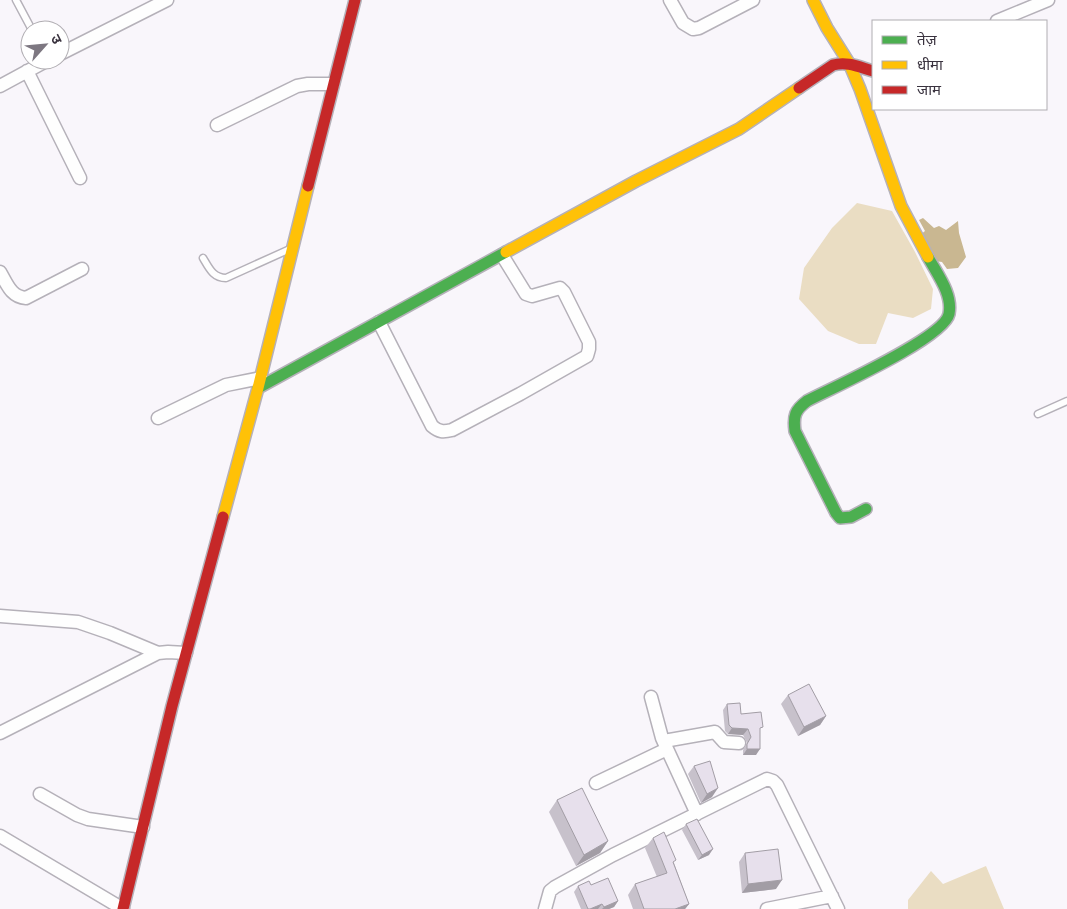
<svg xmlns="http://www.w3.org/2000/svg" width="1067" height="909" viewBox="0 0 1067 909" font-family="'Fira Sans','Noto Sans Devanagari',sans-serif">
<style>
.green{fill:#eaddc3}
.water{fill:#c9b791}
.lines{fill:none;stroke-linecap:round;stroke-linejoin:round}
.lane-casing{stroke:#b5b1b9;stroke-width:9}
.street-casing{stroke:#b5b1b9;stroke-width:15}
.fast-casing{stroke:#b5b1b9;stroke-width:14}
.slow-casing{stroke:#b5b1b9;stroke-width:14}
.jam-casing{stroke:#b5b1b9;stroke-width:14}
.lane{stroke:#fefefe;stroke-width:6}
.street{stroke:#fefefe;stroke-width:12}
.fast{stroke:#4caf50;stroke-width:11}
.slow{stroke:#ffc107;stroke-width:11}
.jam{stroke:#c62828;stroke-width:11}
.wall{fill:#c7c1cb}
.shaded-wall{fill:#a29da5}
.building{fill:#e7e0ec;stroke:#a29da5}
</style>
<rect width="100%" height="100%" fill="#f9f6fb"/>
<path class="green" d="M 857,203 L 892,211 L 915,252 L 933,289 L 931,309 L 913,318 L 888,313 L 876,344 L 859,344 L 828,331 L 799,299 L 804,268 L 832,228 Z
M 986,866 L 1004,909 L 908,909 L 908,900 L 931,871 L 943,884 Z"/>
<path class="water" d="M 923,218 L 934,228 L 939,226 L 946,230 L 958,221 L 959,233 L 966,257 L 958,268 L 947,269 L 942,262 L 935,261 L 920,235 L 925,231 L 919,220 Z"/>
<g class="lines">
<g class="lane-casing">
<path id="lane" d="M 16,0 L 32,30
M 203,258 C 209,268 213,278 226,278 L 290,249
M 1038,414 L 1067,401"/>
</g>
<g class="street-casing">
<path id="street" d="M 670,0 L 683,23 L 693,29 L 699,28 L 753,0
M 997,21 L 1048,0
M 60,54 L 167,0
M 27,71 L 80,178
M 0,86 L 48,60
M 217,125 L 297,86 L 308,84 L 333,84
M 0,272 C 7,284 11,297 26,298 L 82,269
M 379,322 L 432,426 C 439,432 443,432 452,430 L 520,394 L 587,356 L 589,349 L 589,342 L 564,292 L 560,288 L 532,296 L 526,294 L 502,255
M 158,418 L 226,385 L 261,378
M 0,616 L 78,622 L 110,633 L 158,653
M 651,697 L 662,738 L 697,814
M 0,733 L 158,653 L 168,652 L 186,653
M 664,741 L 715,732 L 724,742 L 739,743
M 596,783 L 667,749
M 40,794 L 77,815 L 88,819 L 143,827
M 0,836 L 123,909
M 545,909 L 550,891 L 555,887 L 613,855 L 767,779 L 773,781 L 777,785 L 838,909
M 767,909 L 832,896"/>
</g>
<g class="fast-casing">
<path id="fast" d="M 258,388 L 506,252
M 866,509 L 851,517 L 840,518 L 836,513 L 795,431 C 793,416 795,410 807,401 C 832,388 944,338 949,314 C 953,294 937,274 928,257"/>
</g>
<g class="slow-casing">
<path id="slow" d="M 813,0 L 827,28 L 849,63 L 860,89 L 901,206 L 928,257
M 506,252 L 636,181 L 739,129 L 799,88
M 223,517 L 258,388 L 308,186"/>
</g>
<g class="jam-casing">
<path id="jam" d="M 799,88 L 833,65 C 847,61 859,67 873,71
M 308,186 L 355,0
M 123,909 L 172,706 L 223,517"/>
</g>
<use href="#lane" class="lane"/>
<use href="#street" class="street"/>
<use href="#fast" class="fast"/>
<use href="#slow" class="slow"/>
<use href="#jam" class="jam"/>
</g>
<path class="wall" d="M 788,695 L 826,716 L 820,725 L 798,736 L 781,704 Z
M 727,704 L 741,714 L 760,731 L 756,755 L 743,755 L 743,750 L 747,743 L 743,735 L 728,734 L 725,731 L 723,710 Z
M 694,766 L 712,797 L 701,803 L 688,774 Z
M 557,800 L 608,841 L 600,853 L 576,866 L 549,812 Z
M 686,824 L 709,855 L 698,860 L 682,830 Z
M 653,838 L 674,863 L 689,904 L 685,909 L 633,909 L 628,895 L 635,884 L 657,877 L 645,848 Z
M 745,853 L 776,889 L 742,893 L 739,862 Z
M 591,885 L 618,901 L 614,907 L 609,909 L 581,909 L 574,892 L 578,886 Z"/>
<path class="shaded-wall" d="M 826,716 L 820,725 L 798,736 L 804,727 Z
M 732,728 L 748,729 L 743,735 L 728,734 Z
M 747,749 L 760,749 L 756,755 L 743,755 Z
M 718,788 L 712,797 L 701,803 L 707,794 Z
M 608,841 L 600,853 L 576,866 L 584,855 Z
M 713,849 L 709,855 L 698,860 L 702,855 Z
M 782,880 L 776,889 L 742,893 L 748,884 Z
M 618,901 L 614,907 L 609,909 L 602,909 L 604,907 Z
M 602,904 L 598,909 L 590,909 Z
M 689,904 L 685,909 L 675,909 Z"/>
<path class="building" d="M 809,684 L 826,716 L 804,727 L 788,695 Z
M 740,703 L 741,714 L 761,712 L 763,727 L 760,728 L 760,749 L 747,749 L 747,744 L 751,737 L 748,729 L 732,728 L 729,725 L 727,704 Z
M 710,761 L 718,788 L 707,794 L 694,766 Z
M 582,788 L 608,841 L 584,855 L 557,800 Z
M 697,819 L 713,849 L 702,855 L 686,824 Z
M 664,832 L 676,860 L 673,862 L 689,904 L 675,909 L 644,909 L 635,884 L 667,873 L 653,838 Z
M 778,849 L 782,880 L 748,884 L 745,853 Z
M 608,878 L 618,901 L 604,907 L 602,904 L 590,909 L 588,909 L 578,886 L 589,881 L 591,885 Z"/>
<rect x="872" y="20" width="175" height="90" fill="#ffffff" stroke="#b0adb2"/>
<rect x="882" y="36" width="25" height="8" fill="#4caf50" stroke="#b0adb2"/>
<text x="917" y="45" font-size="15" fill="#3a333f">तेज़</text>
<rect x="882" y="61" width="25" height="8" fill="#ffc107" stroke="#b0adb2"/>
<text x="917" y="70" font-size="15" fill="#3a333f">धीमा</text>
<rect x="882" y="86" width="25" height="8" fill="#c62828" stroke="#b0adb2"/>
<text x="917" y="95" font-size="15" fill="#3a333f">जाम</text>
<g transform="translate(45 45) rotate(63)"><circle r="24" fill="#ffffff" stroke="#b0adb2"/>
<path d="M0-4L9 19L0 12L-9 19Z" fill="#7d7781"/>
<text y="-8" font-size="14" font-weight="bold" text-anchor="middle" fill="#3a333f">उ</text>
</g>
</svg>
